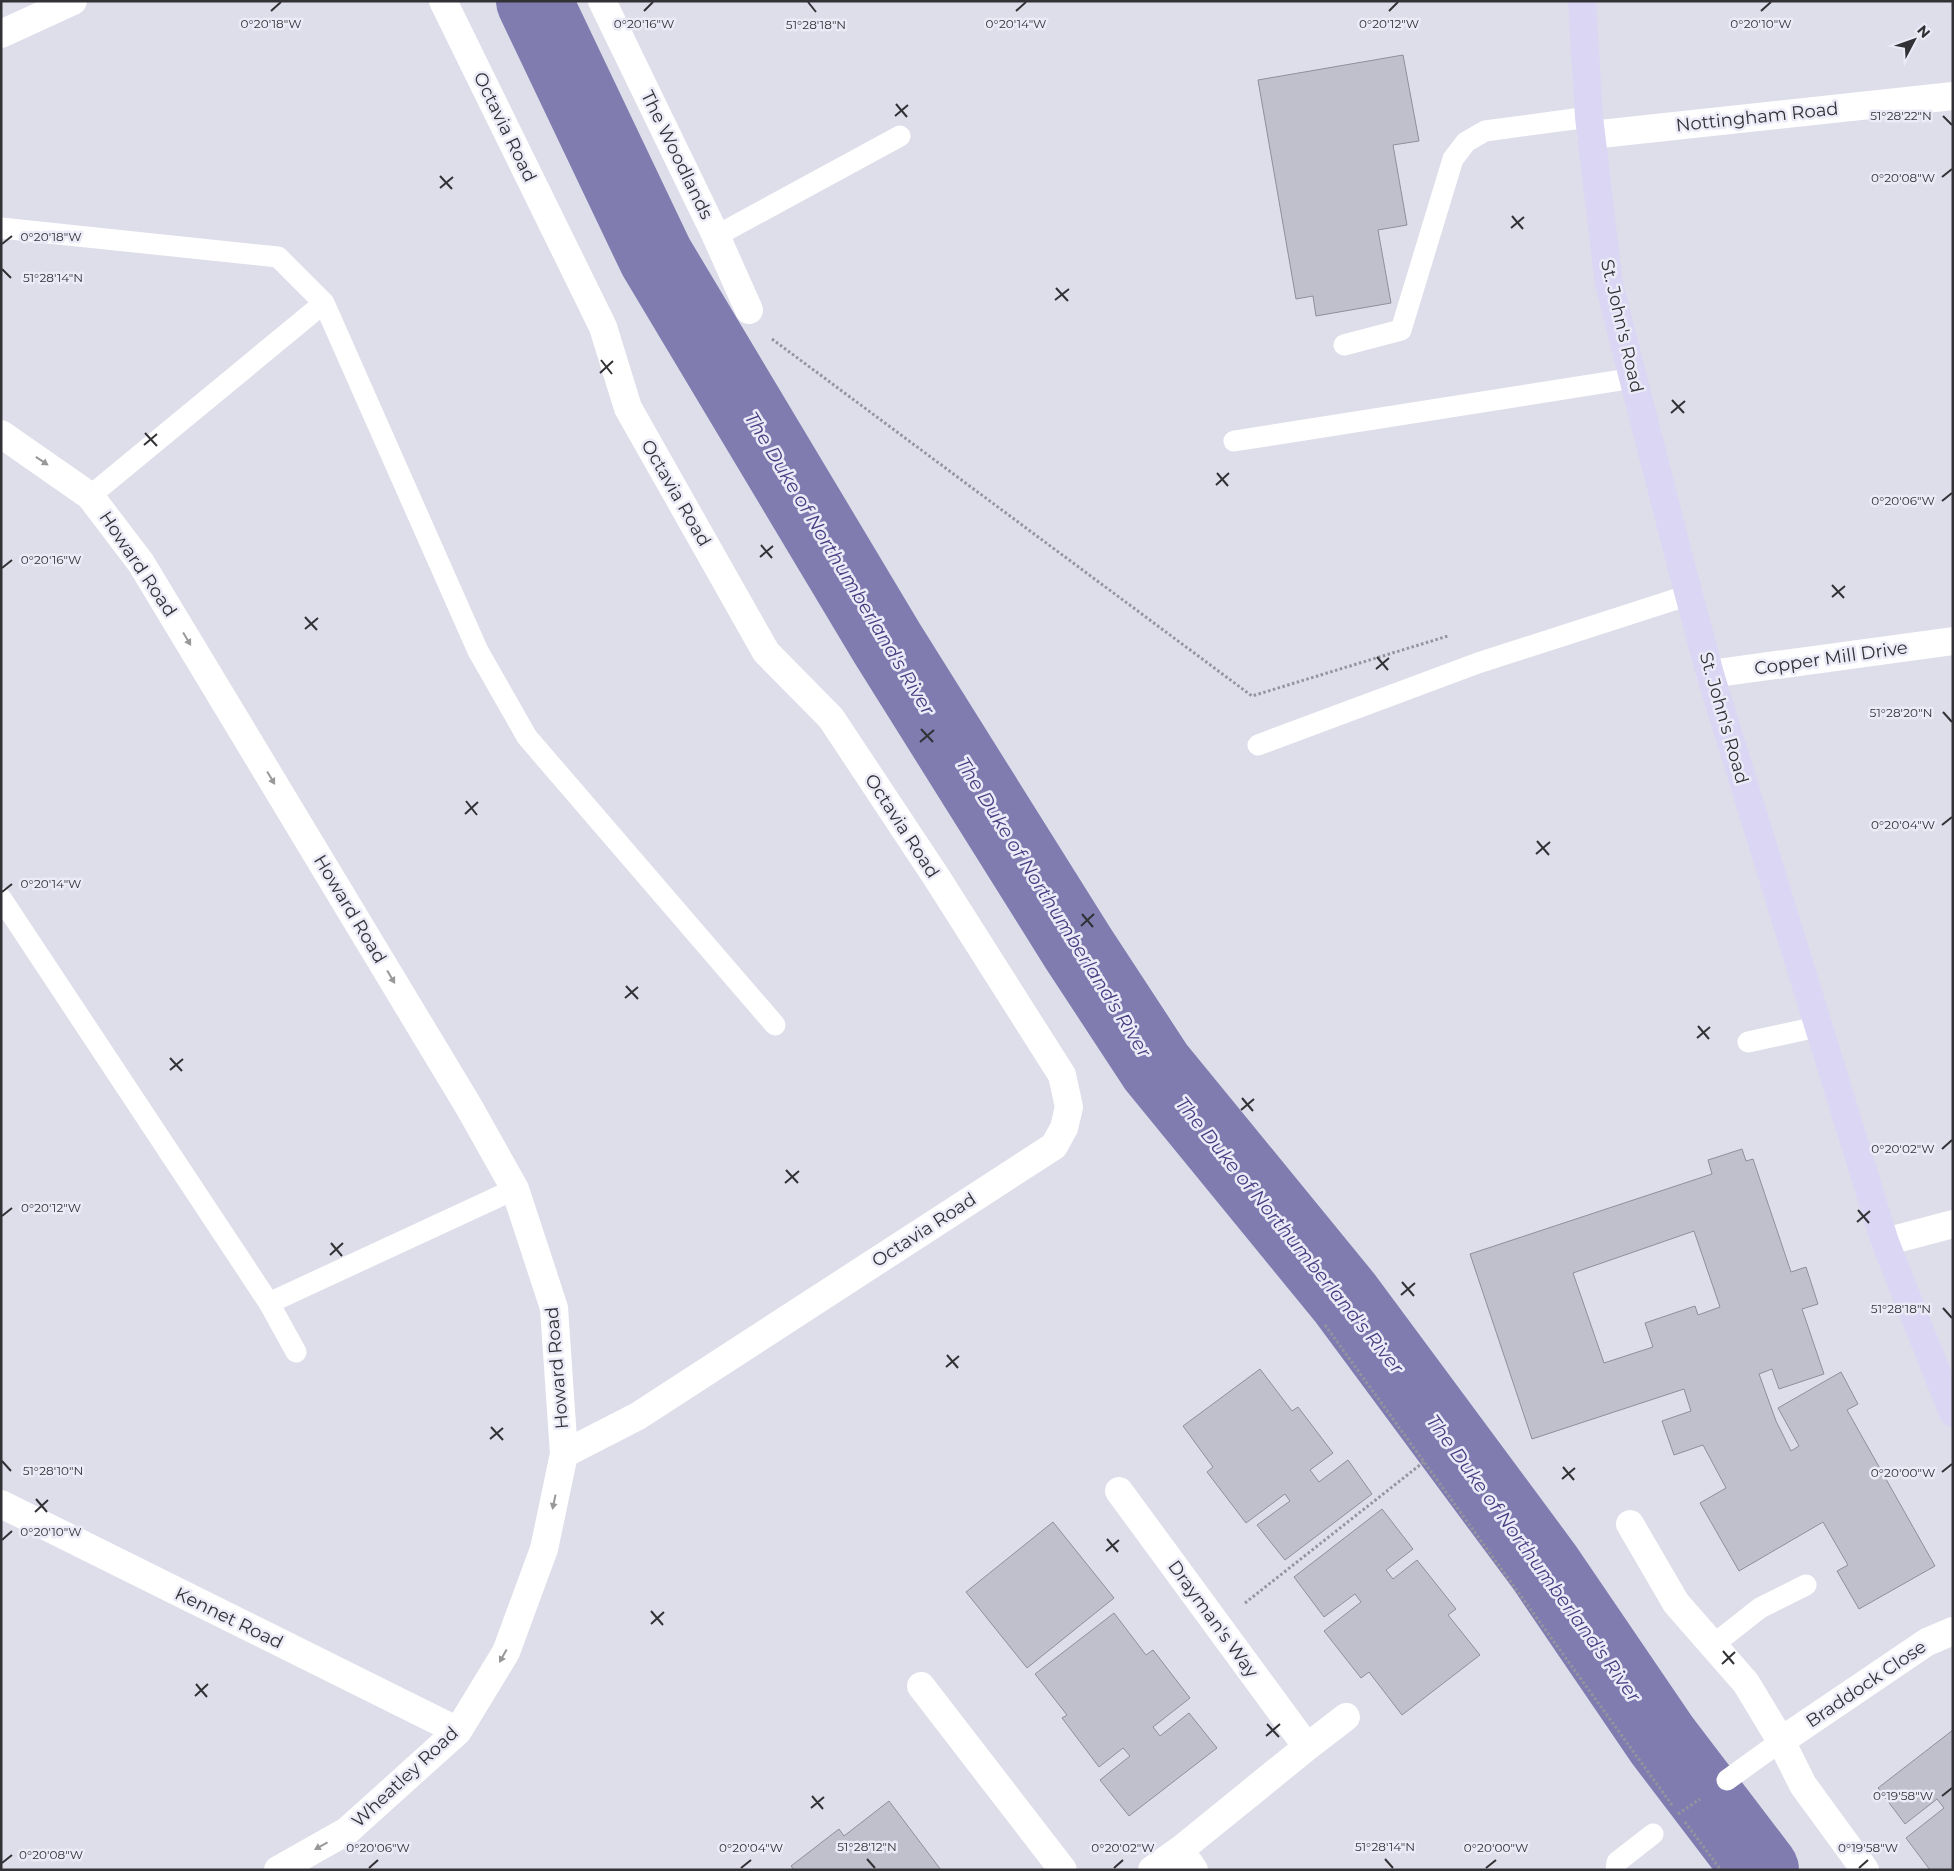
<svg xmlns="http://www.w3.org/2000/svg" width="1954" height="1871" viewBox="0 0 1954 1871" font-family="Montserrat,sans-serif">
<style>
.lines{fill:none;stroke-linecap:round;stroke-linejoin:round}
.river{stroke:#807cb0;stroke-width:76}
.building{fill:#c0c0cd;stroke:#8f8e9a;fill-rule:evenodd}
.path{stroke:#95949e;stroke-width:3;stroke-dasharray:2.5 2.5;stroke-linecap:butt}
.lane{stroke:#fff;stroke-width:21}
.street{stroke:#fff;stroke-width:28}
.secondary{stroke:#dad6f4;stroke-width:28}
.oneway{fill:#98989a}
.ticks{fill:none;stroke:#323136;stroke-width:2}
.labels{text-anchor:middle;stroke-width:5;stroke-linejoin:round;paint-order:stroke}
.street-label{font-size:18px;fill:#323136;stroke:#ebebf8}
.water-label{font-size:19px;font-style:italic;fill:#473d80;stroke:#ebebf8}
.ticks-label{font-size:12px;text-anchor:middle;fill:#323136;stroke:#ebebf8;stroke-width:5;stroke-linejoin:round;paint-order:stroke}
</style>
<rect width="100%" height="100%" fill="#dedeeb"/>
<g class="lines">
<path class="river" d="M 534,1 L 656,257 L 887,643 L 1078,948 L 1156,1067 L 1345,1298 L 1545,1568 L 1662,1740 L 1761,1870"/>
</g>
<path class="building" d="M 1403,55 L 1419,141 L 1393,145 L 1407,225 L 1378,230 L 1391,303 L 1316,316 L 1313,296 L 1296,299 L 1258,80 Z
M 1742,1149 L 1746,1161 L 1753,1159 L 1791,1272 L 1806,1267 L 1818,1304 L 1802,1309 L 1824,1374 L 1779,1389 L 1772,1369 L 1759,1374 L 1776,1421 L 1791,1451 L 1799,1446 L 1778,1408 L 1841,1372 L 1858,1404 L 1847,1410 L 1935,1566 L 1859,1609 L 1837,1571 L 1848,1565 L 1823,1522 L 1739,1571 L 1700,1503 L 1726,1488 L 1703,1445 L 1674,1455 L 1662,1421 L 1691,1411 L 1684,1389 L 1532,1439 L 1470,1254 L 1712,1174 L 1708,1160 ZM 1694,1231 L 1720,1307 L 1698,1315 L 1695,1306 L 1645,1323 L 1653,1347 L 1604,1363 L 1573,1273 Z
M 1260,1369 L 1292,1411 L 1298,1407 L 1333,1453 L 1310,1470 L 1319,1482 L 1348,1460 L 1372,1494 L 1285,1560 L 1257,1525 L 1290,1501 L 1285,1494 L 1246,1523 L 1207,1472 L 1213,1467 L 1183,1426 Z
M 1382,1509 L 1413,1549 L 1386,1570 L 1393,1579 L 1417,1560 L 1456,1609 L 1448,1615 L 1480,1655 L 1402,1715 L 1369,1672 L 1361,1678 L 1324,1631 L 1361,1602 L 1355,1594 L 1324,1617 L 1294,1577 Z
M 1053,1522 L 1114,1598 L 1027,1668 L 966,1592 Z
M 1114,1613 L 1146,1655 L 1153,1650 L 1190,1698 L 1153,1727 L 1160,1736 L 1189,1713 L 1217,1748 L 1129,1816 L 1100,1780 L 1130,1756 L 1123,1748 L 1099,1767 L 1062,1718 L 1067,1715 L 1035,1674 Z
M 1953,1730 L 1953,1870 L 1930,1870 L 1906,1838 L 1944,1808 L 1937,1799 L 1905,1824 L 1878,1788 Z
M 889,1801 L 941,1870 L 794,1870 L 791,1866 L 839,1829 L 844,1836 Z"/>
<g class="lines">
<path class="path" d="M 772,339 L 1252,696 L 1448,636
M 1325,1325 L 1672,1805
M 1245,1603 L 1425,1461
M 1678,1814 L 1700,1799
M 1685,1822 L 1721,1870"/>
<path class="lane" d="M 1,228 L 278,257 L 324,303 L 478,651 L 527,737 L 775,1025
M 716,236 L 900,136
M 1344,345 L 1401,330 L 1453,159 L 1466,142 L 1485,131 L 1589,117
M 1234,441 L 1634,378
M 90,496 L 324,303
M 1258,745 L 1478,663 L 1689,595
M 1,898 L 269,1303 L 296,1352
M 1748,1042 L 1817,1027
M 269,1303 L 515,1189
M 1713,1645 L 1760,1608 L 1806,1585
M 1727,1780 L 1781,1741
M 1616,1870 L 1617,1862 L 1653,1834"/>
<path class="street" d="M 443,1 L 603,327 L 628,408 L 766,652 L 831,718 L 937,878 L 1062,1075 L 1069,1107 L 1064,1128 L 1054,1146 L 638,1416 L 564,1454
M 602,1 L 716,236 L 749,310
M 1,34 L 73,1
M 1591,135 L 1953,96
M 1,434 L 90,496 L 141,563 L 469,1107 L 515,1189 L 554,1308 L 564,1454 L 544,1549 L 506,1652 L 458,1731 L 347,1831 L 278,1870
M 1710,674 L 1953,641
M 1885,1242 L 1953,1224
M 1119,1491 L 1307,1747 L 1180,1850 L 1194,1870
M 1,1504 L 458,1731
M 1630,1524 L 1676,1603 L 1746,1683 L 1781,1741 L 1803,1785 L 1865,1870
M 921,1686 L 1063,1870
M 1781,1741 L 1927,1642 L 1953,1631
M 1307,1747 L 1346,1717
M 1152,1870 L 1180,1850"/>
<path class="secondary" d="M 1582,1 L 1589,117 L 1609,284 L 1681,565 L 1710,674 L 1885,1242 L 1953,1413"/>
</g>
<defs><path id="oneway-solid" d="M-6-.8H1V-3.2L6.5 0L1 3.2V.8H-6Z" transform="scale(1.25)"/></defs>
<g class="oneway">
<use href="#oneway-solid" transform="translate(42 461) rotate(34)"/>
<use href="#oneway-solid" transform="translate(187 639) rotate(59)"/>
<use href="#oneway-solid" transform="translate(271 778) rotate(59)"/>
<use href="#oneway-solid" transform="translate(391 977) rotate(59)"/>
<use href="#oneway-solid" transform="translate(554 1502) rotate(102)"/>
<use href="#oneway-solid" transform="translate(503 1656) rotate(119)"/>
<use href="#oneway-solid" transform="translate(321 1846) rotate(151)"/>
</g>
<path class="ticks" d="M 808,2 L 816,12M 271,11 L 281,2M 644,11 L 653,2M 1016,11 L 1026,2M 1389,11 L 1398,2M 1761,11 L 1771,2M 896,104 L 907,117M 895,116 L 908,105M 1943,116 L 1952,125M 440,176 L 452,189M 1942,177 L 1952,169M 440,188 L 453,177M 1512,216 L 1523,229M 1511,228 L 1524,217M 2,244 L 12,236M 2,269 L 11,278M 1056,288 L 1068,301M 1055,300 L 1069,289M 601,360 L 612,374M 600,373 L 613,361M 1672,400 L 1684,413M 1671,413 L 1685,401M 145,433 L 157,446M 144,445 L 157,434M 1217,473 L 1228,486M 1216,485 L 1229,473M 1942,501 L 1952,493M 761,545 L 772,558M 760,557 L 773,546M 2,568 L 12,560M 1832,585 L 1844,598M 1832,597 L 1845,586M 305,617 L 317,630M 305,629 L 318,618M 1377,657 L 1388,670M 1376,669 L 1389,658M 1943,712 L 1952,722M 921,729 L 933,742M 920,742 L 934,730M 466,801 L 477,815M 465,814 L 478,802M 1942,825 L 1952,817M 1537,841 L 1549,855M 1536,854 L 1550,842M 2,892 L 12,884M 1082,914 L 1093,927M 1081,926 L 1094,914M 626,986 L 638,999M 625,998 L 638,987M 1698,1026 L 1709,1039M 1697,1038 L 1710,1027M 170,1058 L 182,1071M 170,1070 L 183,1059M 1242,1098 L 1253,1111M 1241,1110 L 1254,1099M 1942,1149 L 1952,1140M 786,1170 L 798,1183M 785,1183 L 799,1171M 1858,1210 L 1869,1223M 2,1216 L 12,1208M 1857,1222 L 1870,1211M 331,1243 L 342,1256M 330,1255 L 343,1243M 1402,1282 L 1414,1296M 1401,1295 L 1415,1283M 1943,1308 L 1952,1318M 947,1355 L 958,1368M 946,1367 L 959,1356M 491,1427 L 503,1440M 490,1439 L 503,1428M 2,1461 L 11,1471M 1563,1467 L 1574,1480M 1942,1472 L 1952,1464M 1562,1479 L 1575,1468M 36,1499 L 47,1512M 35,1512 L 48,1500M 1107,1539 L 1118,1552M 2,1540 L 12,1531M 1106,1551 L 1119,1540M 651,1611 L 663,1625M 651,1624 L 664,1612M 1723,1651 L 1734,1664M 1722,1664 L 1735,1652M 196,1684 L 207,1697M 195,1696 L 208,1684M 1267,1724 L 1279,1737M 1266,1736 L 1280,1724M 812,1796 L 823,1809M 1942,1796 L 1952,1788M 811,1808 L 824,1797M 867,1859 L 875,1868M 1385,1859 L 1393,1868M 2,1863 L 12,1855M 369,1868 L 378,1860M 741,1868 L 751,1860M 1114,1868 L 1123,1860M 1486,1868 L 1496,1860M 1859,1868 L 1868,1860"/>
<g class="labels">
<g class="street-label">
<text transform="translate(1757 117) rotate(-6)" y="6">Nottingham Road</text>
<text transform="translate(505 127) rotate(64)" y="6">Octavia Road</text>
<text transform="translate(677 155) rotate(64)" y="6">The Woodlands</text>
<text transform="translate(1622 326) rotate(77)" y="6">St. John's Road</text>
<text transform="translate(676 493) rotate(60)" y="6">Octavia Road</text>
<text transform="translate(138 564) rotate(56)" y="6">Howard Road</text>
<text transform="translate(1831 658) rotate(-8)" y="6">Copper Mill Drive</text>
<text transform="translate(1724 718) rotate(74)" y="6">St. John's Road</text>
<text transform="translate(902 826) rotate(57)" y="6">Octavia Road</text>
<text transform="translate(350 909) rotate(59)" y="6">Howard Road</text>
<text transform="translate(924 1230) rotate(-33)" y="6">Octavia Road</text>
<text transform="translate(557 1368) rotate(-95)" y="6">Howard Road</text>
<text transform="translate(229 1618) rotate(26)" y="6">Kennet Road</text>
<text transform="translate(1213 1619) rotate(54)" y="6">Drayman's Way</text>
<text transform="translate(1866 1684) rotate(-34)" y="6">Braddock Close</text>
<text transform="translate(405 1777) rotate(-43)" y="6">Wheatley Road</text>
</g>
<g class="water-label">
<text transform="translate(840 563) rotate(59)" y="7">The Duke of Northumberland's River</text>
<text transform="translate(1054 907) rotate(58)" y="7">The Duke of Northumberland's River</text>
<text transform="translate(1290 1235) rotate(51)" y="7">The Duke of Northumberland's River</text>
<text transform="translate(1534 1558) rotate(54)" y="7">The Duke of Northumberland's River</text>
</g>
</g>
<g class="ticks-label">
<text x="271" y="28">0°20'18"W</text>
<text x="644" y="28">0°20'16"W</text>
<text x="1016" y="28">0°20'14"W</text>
<text x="1389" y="28">0°20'12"W</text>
<text x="1761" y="28">0°20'10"W</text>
<text x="816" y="29">51°28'18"N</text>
<text x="1901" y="120">51°28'22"N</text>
<text x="1903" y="182">0°20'08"W</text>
<text x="51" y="241">0°20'18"W</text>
<text x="53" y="282">51°28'14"N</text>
<text x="1903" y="505">0°20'06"W</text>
<text x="51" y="564">0°20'16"W</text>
<text x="1901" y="717">51°28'20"N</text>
<text x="1903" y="829">0°20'04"W</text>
<text x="51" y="888">0°20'14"W</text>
<text x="1903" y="1153">0°20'02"W</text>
<text x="51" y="1212">0°20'12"W</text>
<text x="1901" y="1313">51°28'18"N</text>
<text x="53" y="1475">51°28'10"N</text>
<text x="1903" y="1477">0°20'00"W</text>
<text x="51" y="1536">0°20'10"W</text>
<text x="1903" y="1800">0°19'58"W</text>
<text x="867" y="1851">51°28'12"N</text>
<text x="1385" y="1851">51°28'14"N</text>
<text x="378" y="1852">0°20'06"W</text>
<text x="751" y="1852">0°20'04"W</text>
<text x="1123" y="1852">0°20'02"W</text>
<text x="1496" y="1852">0°20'00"W</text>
<text x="1868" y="1852">0°19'58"W</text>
<text x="51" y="1859">0°20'08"W</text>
</g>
<rect width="1954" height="1871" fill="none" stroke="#323136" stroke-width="5"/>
<g transform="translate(1914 40) rotate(49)" stroke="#ebebf8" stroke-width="4" paint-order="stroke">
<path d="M0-4L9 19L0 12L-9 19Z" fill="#323136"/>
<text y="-8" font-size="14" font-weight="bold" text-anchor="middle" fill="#323136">N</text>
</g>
</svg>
